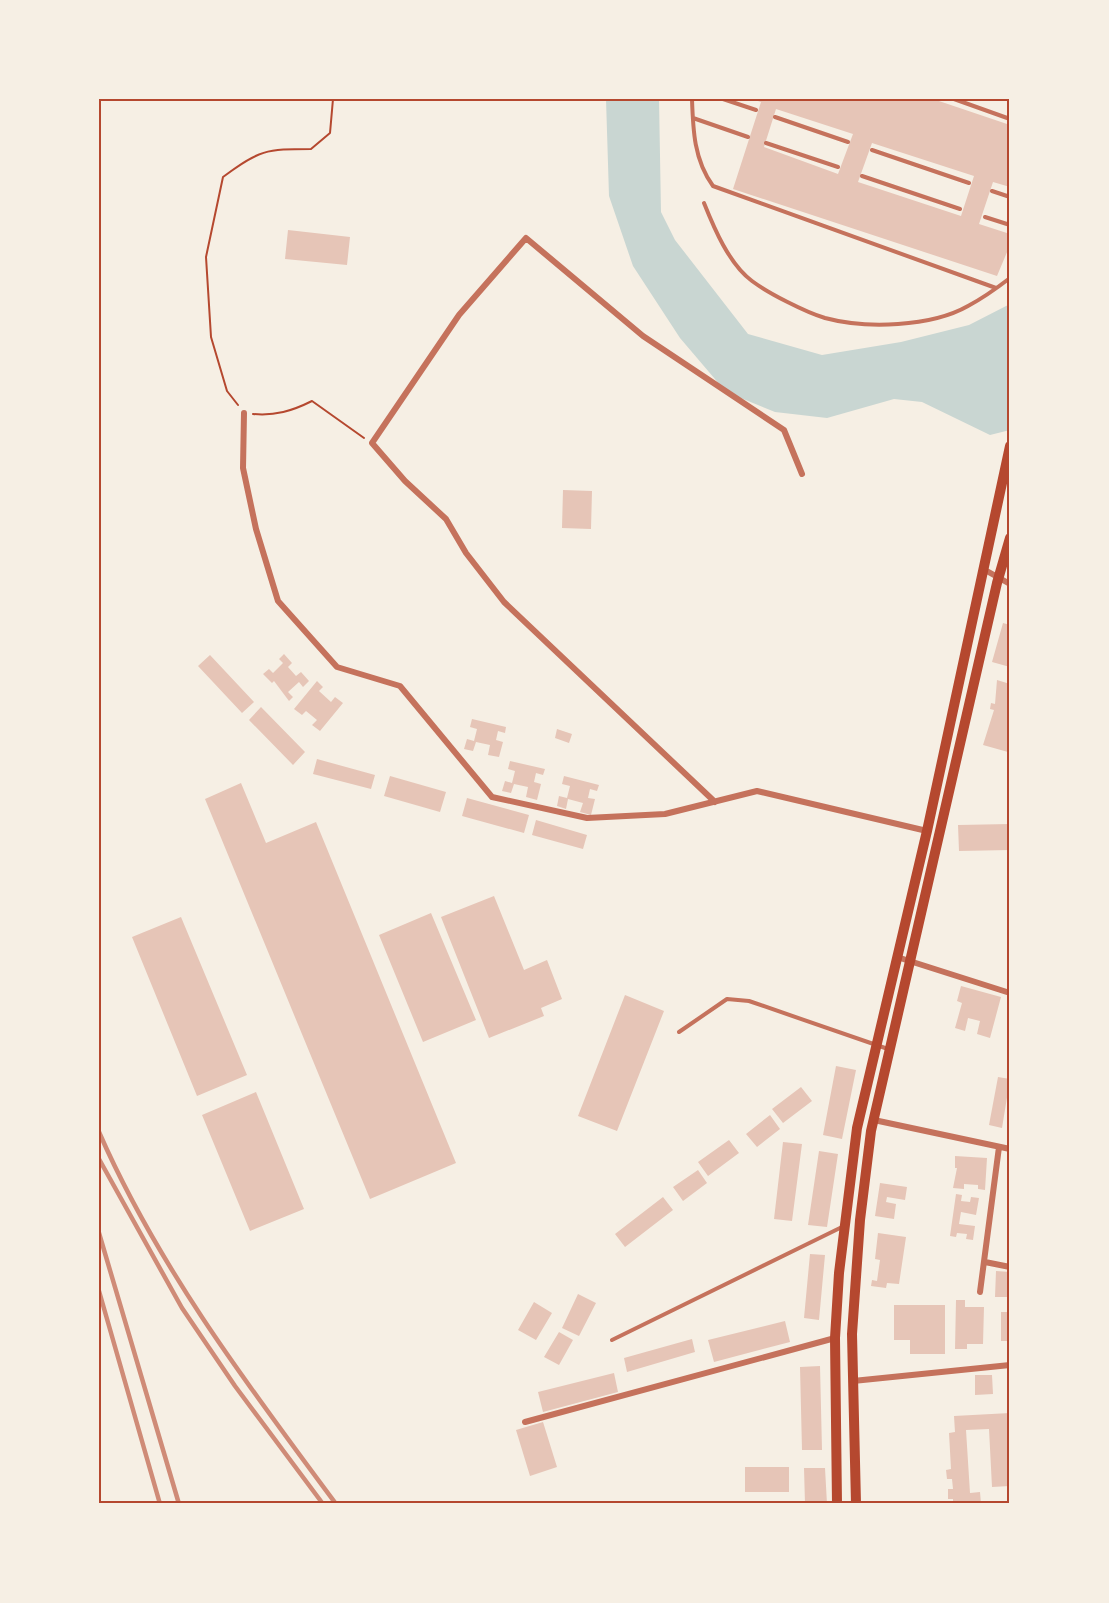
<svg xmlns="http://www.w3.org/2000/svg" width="1109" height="1603" viewBox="0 0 1109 1603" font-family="'Varela Round',sans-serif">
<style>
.water{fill:#c9d6d2}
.building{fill:#e6c5b7;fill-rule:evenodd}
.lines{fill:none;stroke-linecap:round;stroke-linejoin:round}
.path{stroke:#b5482f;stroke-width:2}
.service{stroke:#c5725c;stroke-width:4}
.minor{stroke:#c5725c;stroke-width:6}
.primary{stroke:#b5482f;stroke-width:10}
.rail{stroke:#cf8b77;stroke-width:4.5}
.neatline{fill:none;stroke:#b5482f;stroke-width:2}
</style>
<rect width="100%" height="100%" fill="#f6efe4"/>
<path class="water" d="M 606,99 L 659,99 L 661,212 L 675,240 L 748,334 L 822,355 L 901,342 L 969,325 L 1010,304 L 1010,430 L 990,435 L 922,402 L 894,399 L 827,418 L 775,412 L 726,392 L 680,338 L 633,266 L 609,196 Z"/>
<path class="building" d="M 752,99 L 933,99 L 1010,125 L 1010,187 L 993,182 L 979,224 L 1010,234 L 1010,245 L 997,276 L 733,189 L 761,102 ZM 776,109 L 853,134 L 838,174 L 764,147 ZM 872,143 L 974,176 L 961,216 L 858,182 Z
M 288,230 L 350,237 L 347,265 L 285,259 Z
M 563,490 L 592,491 L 591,529 L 562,528 Z
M 1003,623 L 1010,625 L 1010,667 L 992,662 Z
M 284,654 L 292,663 L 288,667 L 296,676 L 301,672 L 309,681 L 303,687 L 299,682 L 288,692 L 293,697 L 289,701 L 274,681 L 272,683 L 263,674 L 269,669 L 273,673 L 283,663 L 279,659 Z
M 210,655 L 254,702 L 242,713 L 198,666 Z
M 997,680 L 1010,684 L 1008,752 L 983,745 L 994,710 L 990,709 L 991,703 L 995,704 Z
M 317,681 L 323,687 L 319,691 L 331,702 L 335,697 L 343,703 L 320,731 L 312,725 L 317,720 L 306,711 L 302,715 L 294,709 Z
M 261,707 L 305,752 L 293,765 L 249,720 Z
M 472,719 L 506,727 L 505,733 L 498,731 L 496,740 L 503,742 L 499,757 L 488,755 L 490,745 L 476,742 L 473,751 L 464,749 L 467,739 L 474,741 L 477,729 L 470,727 Z
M 557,729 L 572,734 L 569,743 L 555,738 Z
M 317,759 L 375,775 L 371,789 L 313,774 Z
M 510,761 L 545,769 L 543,775 L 536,773 L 534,782 L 541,784 L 537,800 L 526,797 L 528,787 L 514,784 L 511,793 L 502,791 L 505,781 L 512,783 L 515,771 L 508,769 Z
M 390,776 L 446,792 L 440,812 L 384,796 Z
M 564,776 L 599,785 L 597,791 L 590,789 L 588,798 L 595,799 L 591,815 L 580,812 L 583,803 L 568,799 L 566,809 L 557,806 L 559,796 L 567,798 L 570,786 L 562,784 Z
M 241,783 L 266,843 L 316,822 L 456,1163 L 370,1199 L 205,799 Z
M 467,798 L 529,815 L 524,833 L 462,816 Z
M 536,820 L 587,835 L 583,849 L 532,835 Z
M 1010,824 L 1010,850 L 959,851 L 958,825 Z
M 494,896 L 524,970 L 547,960 L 562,999 L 541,1008 L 544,1016 L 489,1038 L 441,917 Z
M 431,913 L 476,1020 L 423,1042 L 379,935 Z
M 181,917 L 247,1075 L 197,1096 L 132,937 Z
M 961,986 L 1001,997 L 990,1038 L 977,1034 L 980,1021 L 968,1018 L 965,1031 L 955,1028 L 962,1003 L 957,1001 Z
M 625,995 L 664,1011 L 617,1131 L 578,1116 Z
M 836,1066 L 856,1070 L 842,1139 L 823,1135 Z
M 998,1077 L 1010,1079 L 1002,1128 L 989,1125 Z
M 801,1087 L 812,1101 L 783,1123 L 772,1109 Z
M 256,1092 L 304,1209 L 250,1231 L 202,1115 Z
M 770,1115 L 780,1129 L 757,1147 L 746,1134 Z
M 729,1140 L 739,1153 L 708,1176 L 698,1162 Z
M 783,1142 L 802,1144 L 792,1221 L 774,1219 Z
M 819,1151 L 838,1154 L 827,1227 L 808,1225 Z
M 955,1156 L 987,1158 L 985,1190 L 978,1189 L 978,1185 L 964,1184 L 964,1189 L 953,1188 L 957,1168 L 955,1168 Z
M 698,1170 L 707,1183 L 683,1201 L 673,1187 Z
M 880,1183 L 907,1187 L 905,1200 L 887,1197 L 886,1202 L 896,1204 L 894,1219 L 875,1216 Z
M 956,1194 L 962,1195 L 961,1201 L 970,1202 L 971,1197 L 979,1198 L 976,1215 L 961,1212 L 959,1224 L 975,1226 L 973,1240 L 966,1239 L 967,1234 L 957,1233 L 956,1237 L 950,1236 Z
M 663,1197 L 673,1210 L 625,1247 L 615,1234 Z
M 878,1233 L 906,1237 L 899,1284 L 887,1283 L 886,1288 L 871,1286 L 872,1280 L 877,1281 L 880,1260 L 875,1259 Z
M 810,1254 L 825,1255 L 819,1320 L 804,1318 Z
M 996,1271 L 1010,1272 L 1010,1297 L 995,1297 Z
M 578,1294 L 596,1303 L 579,1336 L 562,1328 Z
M 956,1300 L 965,1300 L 965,1307 L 984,1307 L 983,1344 L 967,1344 L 967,1349 L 955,1349 Z
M 534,1302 L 552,1313 L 536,1340 L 518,1330 Z
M 894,1305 L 945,1305 L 945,1354 L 910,1354 L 910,1340 L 894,1340 Z
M 1001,1312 L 1010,1312 L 1010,1341 L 1001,1341 Z
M 785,1321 L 790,1342 L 714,1362 L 708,1340 Z
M 559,1332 L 573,1340 L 559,1365 L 544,1357 Z
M 692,1339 L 695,1352 L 627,1372 L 624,1358 Z
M 820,1366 L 822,1450 L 802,1450 L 800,1367 Z
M 614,1373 L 618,1392 L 543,1412 L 538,1392 Z
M 975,1375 L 992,1375 L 993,1394 L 975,1395 Z
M 1010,1413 L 1010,1486 L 992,1487 L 989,1429 L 966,1430 L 970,1493 L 980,1492 L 981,1504 L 970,1504 L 970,1502 L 953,1504 L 953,1499 L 948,1499 L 948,1489 L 953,1489 L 952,1479 L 947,1479 L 946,1470 L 951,1469 L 949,1433 L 955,1432 L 954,1416 Z
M 543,1422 L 557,1467 L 530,1476 L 516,1430 Z
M 745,1467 L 789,1467 L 789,1492 L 745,1492 Z
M 804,1468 L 825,1468 L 827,1504 L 805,1504 Z"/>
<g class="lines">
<path class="path" d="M 238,405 L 227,391 L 211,337 L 206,257 L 223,177 C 259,150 266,149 311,149 L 330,133 L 333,99
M 253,414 C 275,416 292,411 312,401 L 364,438"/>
<path class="service" d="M 692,99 C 693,130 694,160 713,186 L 996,288
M 723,99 L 756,110
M 954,99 L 1010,119
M 775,117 L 848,142
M 693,118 L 748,137
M 766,143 L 838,167
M 872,150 L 969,183
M 862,176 L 960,209
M 992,191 L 1010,197
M 704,203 C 714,228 729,264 752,281 C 768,293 805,312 825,318 C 866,329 931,327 968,306 C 983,298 997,288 1010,278
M 985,217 L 1010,225
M 679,1032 L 727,999 L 749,1001 L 888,1049
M 612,1340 L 842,1227"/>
<path class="minor" d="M 244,413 L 243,468 L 256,529 L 278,601 L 337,667 L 400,686 L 492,797 L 587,818 L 665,814 L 757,791 L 927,831
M 985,570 L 1010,584
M 715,802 L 504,602 L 466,553 L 446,519 L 405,481 L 372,443 L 459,315 L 526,238 L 643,336 L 784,430 L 802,474
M 897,957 L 1010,993
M 874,1120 L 1010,1149
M 985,1262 L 1010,1267
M 980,1292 L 999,1147
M 853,1381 L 1010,1365
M 525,1422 L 835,1338"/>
<path class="primary" d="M 837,1504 L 835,1338 L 839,1273 L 857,1128 L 927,831 L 1010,446
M 856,1504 L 852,1334 L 860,1220 L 871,1131 L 997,583 L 1010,538"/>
<path class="rail" d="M 99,1132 C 158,1267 249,1387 336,1504
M 99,1159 L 182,1308 L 235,1386 L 323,1504
M 99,1233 L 179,1504
M 99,1291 L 160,1504"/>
</g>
<rect width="1109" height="1603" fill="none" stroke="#f6efe4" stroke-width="201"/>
<rect x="100" y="100" width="908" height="1402" class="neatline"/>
</svg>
